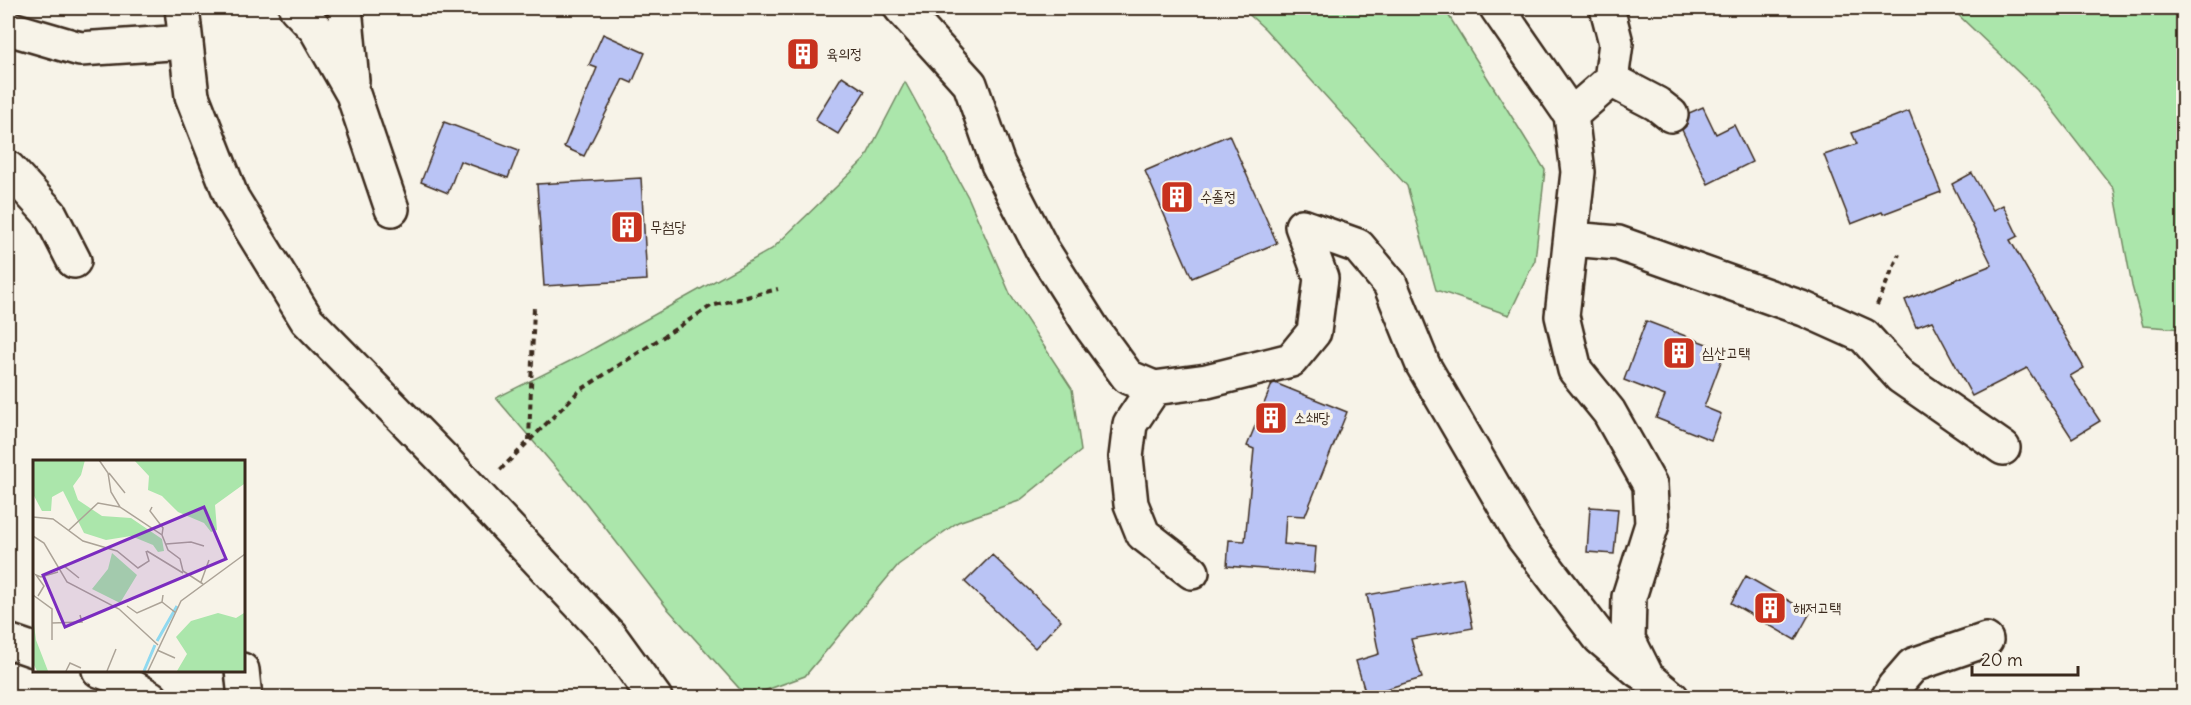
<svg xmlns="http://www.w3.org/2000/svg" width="2191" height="705" viewBox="0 0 2191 705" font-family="Delius,'Poor Story',sans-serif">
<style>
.green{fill:#abe6ab;stroke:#738864;stroke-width:1.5}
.building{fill:#bac4f5;stroke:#3b2a1e;stroke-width:1.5}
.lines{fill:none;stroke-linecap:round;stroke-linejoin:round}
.minor-casing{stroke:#3b2a1e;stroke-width:38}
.path{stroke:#3b2a1e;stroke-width:4;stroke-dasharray:6 4.5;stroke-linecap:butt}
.minor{stroke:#f7f3e8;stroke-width:33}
.labels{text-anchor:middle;stroke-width:6;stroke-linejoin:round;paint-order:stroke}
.poi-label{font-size:15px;fill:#3b2a1e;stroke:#f7f3e8;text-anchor:start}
.inset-river{fill:none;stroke:#8fd9f0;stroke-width:3}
.inset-road{fill:none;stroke:#aca397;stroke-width:1.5}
.view{fill:#7b2cbf;fill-opacity:0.15;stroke:#7b2cbf;stroke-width:3}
.inset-edge{fill:none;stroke:#3b2a1e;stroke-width:3}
</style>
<rect width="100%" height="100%" fill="#f7f3e8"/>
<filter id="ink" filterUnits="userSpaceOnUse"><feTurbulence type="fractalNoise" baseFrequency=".0167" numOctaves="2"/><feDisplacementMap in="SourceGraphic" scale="12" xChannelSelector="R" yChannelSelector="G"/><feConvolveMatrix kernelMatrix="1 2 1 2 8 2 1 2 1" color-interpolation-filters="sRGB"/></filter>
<g filter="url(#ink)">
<path class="green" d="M 1242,8 L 1444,8 L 1545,170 L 1535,260 L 1509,315 L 1436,290 L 1407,186 L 1265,29 Z
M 1951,8 L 2183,8 L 2183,329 L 2143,326 L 2132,286 L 2114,189 L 2037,90 Z
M 905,82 L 969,199 L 1011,296 L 1072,389 L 1081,451 L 1019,501 L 958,522 L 898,565 L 805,676 L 747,697 L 667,608 L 587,504 L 496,398 L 584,354 L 772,249 L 865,159 Z"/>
<path class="building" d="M 603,34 L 645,53 L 632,83 L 623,79 L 584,156 L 564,147 L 597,68 L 589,65 Z
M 842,76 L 865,91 L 838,134 L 815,120 Z
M 1703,107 L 1716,134 L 1734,125 L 1752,162 L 1708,184 L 1682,130 L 1686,126 L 1689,113 Z
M 1909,111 L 1941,192 L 1883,214 L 1882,212 L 1851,224 L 1824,155 L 1857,144 L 1852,133 Z
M 444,122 L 519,150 L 508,178 L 460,161 L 448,193 L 421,182 Z
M 1229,135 L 1277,243 L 1192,278 L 1145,171 Z
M 1972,173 L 1993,210 L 2003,205 L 2018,236 L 2010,240 L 2084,368 L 2070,376 L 2100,421 L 2072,438 L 2027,368 L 1972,396 L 1932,321 L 1916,327 L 1905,300 L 1992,265 L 1952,184 Z
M 641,178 L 647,280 L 544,286 L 537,184 Z
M 1646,321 L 1725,351 L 1704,407 L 1721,414 L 1711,440 L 1656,418 L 1665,396 L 1624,380 Z
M 1275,383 L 1347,412 L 1305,516 L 1286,515 L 1284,544 L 1316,547 L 1314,573 L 1227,566 L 1229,540 L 1245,541 L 1254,449 L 1247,446 L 1272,384 Z
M 1590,507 L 1618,509 L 1614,554 L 1587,552 Z
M 992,555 L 1061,620 L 1035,648 L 965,582 Z
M 1746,576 L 1810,613 L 1795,640 L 1731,603 Z
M 1463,578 L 1473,628 L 1411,639 L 1422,678 L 1366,695 L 1356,661 L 1379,654 L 1367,595 Z"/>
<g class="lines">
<g class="minor-casing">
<path id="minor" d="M 182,8 L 192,96 L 232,198 L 307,320 L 446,462 L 610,636 L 655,698
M 296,8 L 316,29 L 353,94 L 392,209
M 345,8 L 352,81
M 901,8 L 970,84 L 998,164 L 1042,249 L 1092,328 L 1128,377 L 1154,388 L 1207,381 L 1291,360 L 1314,332 L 1321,278 L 1302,226
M 1497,8 L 1571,115 L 1578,172 L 1562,316 L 1575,370 L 1609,412 L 1650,485 L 1652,524 L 1629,597 L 1628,639 L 1647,677 L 1672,698
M 8,28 L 80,49 L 186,42
M 1611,80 L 1657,104 L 1671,115
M 1571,115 L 1611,80 L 1616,43 L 1607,8
M 8,168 L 50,214 L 74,261
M 1302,226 L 1358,246 L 1390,284 L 1423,365 L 1523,537 L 1600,638 L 1639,671
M 1572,239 L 1618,243 L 1804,309 L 1864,336 L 1901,377 L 2003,448
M 1154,388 L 1130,424 L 1126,457 L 1131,504 L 1143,534 L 1192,572
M 8,641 L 34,650
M 99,670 L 112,675 L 151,698
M 242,670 L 245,698
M 1888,698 L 1894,687 L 1913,665 L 1986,640"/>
</g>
<path class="path" d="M 1877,305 L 1899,254
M 529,440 L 534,307
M 500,470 L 579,391 L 711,306 L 778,289"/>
<use href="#minor" class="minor"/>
</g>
</g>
<defs>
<g id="building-square" transform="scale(1.725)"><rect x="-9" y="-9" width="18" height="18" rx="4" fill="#c8321e" stroke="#f7f3e8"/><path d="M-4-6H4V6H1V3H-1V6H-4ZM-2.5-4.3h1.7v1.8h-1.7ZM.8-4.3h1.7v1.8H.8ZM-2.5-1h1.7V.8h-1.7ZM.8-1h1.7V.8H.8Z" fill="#fff"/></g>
</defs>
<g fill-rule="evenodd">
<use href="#building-square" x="803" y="54"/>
<use href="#building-square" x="1177" y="197"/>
<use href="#building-square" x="627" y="227"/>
<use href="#building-square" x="1679" y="353"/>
<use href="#building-square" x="1271" y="418"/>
<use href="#building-square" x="1770" y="608"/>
</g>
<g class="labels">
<g class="poi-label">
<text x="826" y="59">육의정</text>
<text x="1200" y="202">수졸정</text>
<text x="650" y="232">무첨당</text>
<text x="1702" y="358">심산고택</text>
<text x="1294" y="423">소쇄당</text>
<text x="1793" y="613">해저고택</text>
</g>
</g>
<g transform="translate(33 460)">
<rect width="212" height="212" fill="#f7f3e8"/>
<path d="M 0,0 L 52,0 L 48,15 L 40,26 L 45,40 L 69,56 L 98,58 L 129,79 L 131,91 L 125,92 L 120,85 L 98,76 L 73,80 L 51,73 L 30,31 L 19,37 L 18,51 L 9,51 L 0,34 ZM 101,0 L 211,0 L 211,24 L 182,45 L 184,70 L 178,72 L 171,63 L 145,52 L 129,36 L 115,30 L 116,16 ZM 79,93 L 104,115 L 87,143 L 59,129 L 75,109 ZM 185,153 L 203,158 L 211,153 L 211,211 L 144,211 L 154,194 L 143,177 L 158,161 ZM 0,157 L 3,180 L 15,211 L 4,211 L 0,203 Z" fill="#abe6ab"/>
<path class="inset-river" d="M 124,181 L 144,146M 111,211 L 122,185"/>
<path class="inset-road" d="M 66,0 L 75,13 L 78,32 L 87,47 L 129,75 L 135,90 L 147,99 L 150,111 L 170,124M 76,13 L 92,33M 119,47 L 117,51 L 130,68 L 129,75M 0,57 L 20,59 L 50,81 L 84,91 L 105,108 L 116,101 L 113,91M 36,70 L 65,43 L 87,47M 0,76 L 11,83 L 34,122 L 86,149 L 125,185M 133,84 L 158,82 L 171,86M 114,91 L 150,113M 24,110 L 31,106 L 46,118M 168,122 L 176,100M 0,135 L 19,149 L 19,180M 130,135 L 129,142 L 143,153M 5,136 L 11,126 L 3,115 L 8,117 L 25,112M 94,146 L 104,153 L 129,142M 19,163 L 49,162 L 47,155M 124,190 L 142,198M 33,211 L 37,203 L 48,208M 74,211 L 83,189M 115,211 L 148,141 L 212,94"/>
<path class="view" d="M 171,47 L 193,99 L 32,167 L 10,115 Z"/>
<rect width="212" height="212" class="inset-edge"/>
</g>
<rect width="2191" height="705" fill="none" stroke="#f7f3e8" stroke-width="30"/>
<rect x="15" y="15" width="2161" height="675" fill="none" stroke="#3b2a1e" stroke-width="2" filter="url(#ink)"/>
<path d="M1972 666v9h106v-9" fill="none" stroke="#3b2a1e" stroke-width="3"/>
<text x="1981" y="666" font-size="18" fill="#3b2a1e" stroke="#f7f3e8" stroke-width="4.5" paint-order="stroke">20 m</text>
</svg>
